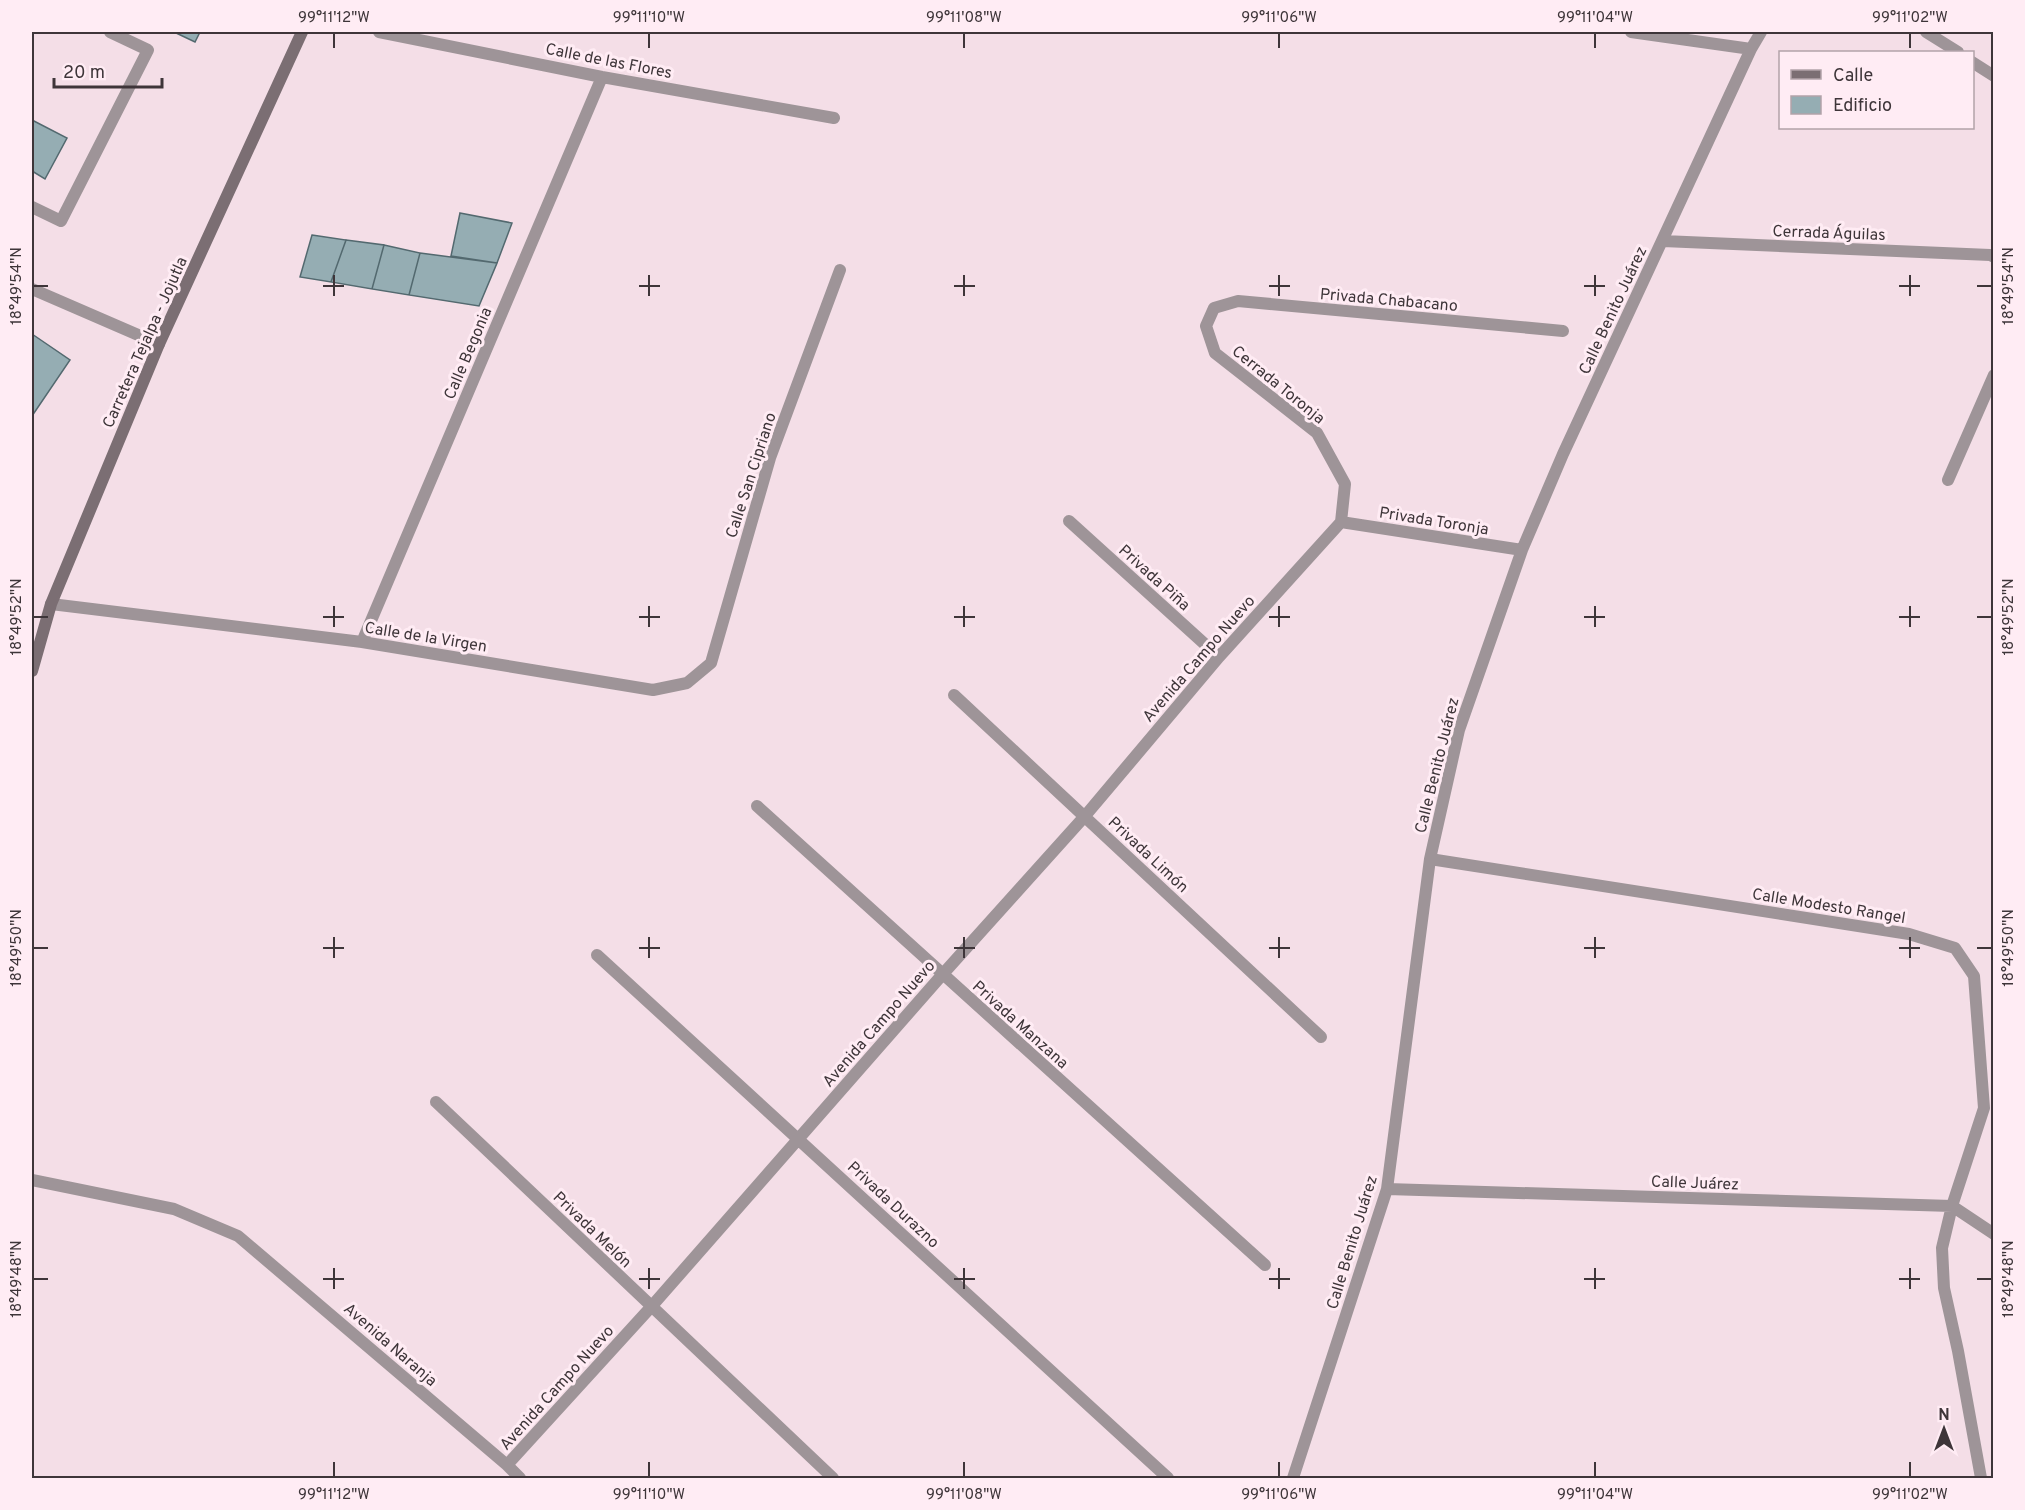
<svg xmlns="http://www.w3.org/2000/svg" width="2025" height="1510" viewBox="0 0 2025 1510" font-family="Overpass,sans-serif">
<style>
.building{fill:#95adb3;stroke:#53696f;stroke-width:1.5}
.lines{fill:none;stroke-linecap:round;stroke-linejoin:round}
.service{stroke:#9e9498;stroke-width:12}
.minor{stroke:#9e9498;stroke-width:12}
.secondary{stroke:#7b6e73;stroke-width:12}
.ticks{fill:none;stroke:#3e3539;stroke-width:2}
.labels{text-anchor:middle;stroke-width:6;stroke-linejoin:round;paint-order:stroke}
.street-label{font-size:16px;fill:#3e3539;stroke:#ffecf4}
.neatline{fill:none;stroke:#3e3539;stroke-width:2}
.ticks-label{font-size:15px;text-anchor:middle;fill:#3e3539}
</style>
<rect width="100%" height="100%" fill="#f4dee7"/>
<path class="building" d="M 174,32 L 200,32 L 195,42 Z
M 32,120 L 67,138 L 45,179 L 32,171 Z
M 460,213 L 512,223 L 497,263 L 451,256 Z
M 312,235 L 346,240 L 331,282 L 300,277 Z
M 346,240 L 384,245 L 372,289 L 331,282 Z
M 384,245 L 420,253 L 409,295 L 372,289 Z
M 420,253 L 497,263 L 479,306 L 409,295 Z
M 32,334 L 70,360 L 32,416 Z"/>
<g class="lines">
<path class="service" d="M 32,207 L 61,221 L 148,50 L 110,32
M 32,289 L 159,344"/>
<path class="minor" d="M 379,32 L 602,77 L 834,118
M 1631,32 L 1751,49
M 1926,32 L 1958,52
M 1972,62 L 1994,76
M 1663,241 L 1990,255 L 1994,257
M 1948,480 L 1994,375
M 1069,521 L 1219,657
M 1341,522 L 1522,550
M 51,604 L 362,642 L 653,690 L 687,683 L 711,663 L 770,458 L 840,270
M 362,642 L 602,77
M 954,695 L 1321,1037
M 757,806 L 1265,1265
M 1430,859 L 1909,934 L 1955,948 L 1974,976 L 1984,1108 L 1952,1206 L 1942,1248 L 1944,1288 L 1958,1351 L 1981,1478
M 597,955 L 1168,1478
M 436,1102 L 833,1478
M 32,1180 L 174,1209 L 238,1236 L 507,1465 L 520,1478
M 1387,1189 L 1952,1206 L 1994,1234
M 507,1465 L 651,1307 L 942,975 L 1085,816 L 1219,657 L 1341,522 L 1345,484 L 1317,433 L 1215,353 L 1206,326 L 1214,308 L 1238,301 L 1563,331
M 1293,1478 L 1387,1189 L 1430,859 L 1459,730 L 1522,550 L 1563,454 L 1751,49 L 1761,32"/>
<path class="secondary" d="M 32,671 L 51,604 L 159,344 L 302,32"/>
</g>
<path class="ticks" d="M 334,33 L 334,48M 649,33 L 649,48M 964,33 L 964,48M 1279,33 L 1279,48M 1595,33 L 1595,48M 1910,33 L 1910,48M 334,275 L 334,296M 649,275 L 649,296M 964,275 L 964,296M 1279,275 L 1279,296M 1595,275 L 1595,296M 1910,275 L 1910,296M 33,286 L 48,286M 323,286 L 344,286M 639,286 L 660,286M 954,286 L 975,286M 1269,286 L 1290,286M 1584,286 L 1605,286M 1899,286 L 1920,286M 1977,286 L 1992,286M 334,606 L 334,627M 649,606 L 649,627M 964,606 L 964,627M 1279,606 L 1279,627M 1595,606 L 1595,627M 1910,606 L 1910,627M 33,617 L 48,617M 323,617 L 344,617M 639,617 L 660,617M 954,617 L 975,617M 1269,617 L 1290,617M 1584,617 L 1605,617M 1899,617 L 1920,617M 1977,617 L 1992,617M 334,937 L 334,958M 649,937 L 649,958M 964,937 L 964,958M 1279,937 L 1279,958M 1595,937 L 1595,958M 1910,937 L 1910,958M 33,948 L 48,948M 323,948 L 344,948M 639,948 L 660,948M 954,948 L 975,948M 1269,948 L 1290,948M 1584,948 L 1605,948M 1899,948 L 1920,948M 1977,948 L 1992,948M 334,1268 L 334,1289M 649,1268 L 649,1289M 964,1268 L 964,1289M 1279,1268 L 1279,1289M 1595,1268 L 1595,1289M 1910,1268 L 1910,1289M 33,1279 L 48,1279M 323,1279 L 344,1279M 639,1279 L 660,1279M 954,1279 L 975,1279M 1269,1279 L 1290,1279M 1584,1279 L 1605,1279M 1899,1279 L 1920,1279M 1977,1279 L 1992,1279M 334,1462 L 334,1477M 649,1462 L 649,1477M 964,1462 L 964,1477M 1279,1462 L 1279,1477M 1595,1462 L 1595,1477M 1910,1462 L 1910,1477"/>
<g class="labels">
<g class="street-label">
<text transform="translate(609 60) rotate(11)" y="6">Calle de las Flores</text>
<text transform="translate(1829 232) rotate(2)" y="6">Cerrada Águilas</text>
<text transform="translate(1389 299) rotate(5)" y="6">Privada Chabacano</text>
<text transform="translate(1612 310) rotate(-65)" y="6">Calle Benito Juárez</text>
<text transform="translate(144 342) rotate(-66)" y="6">Carretera Tejalpa - Jojutla</text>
<text transform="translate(467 353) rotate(-67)" y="6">Calle Begonia</text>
<text transform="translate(1279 384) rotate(39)" y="6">Cerrada Toronja</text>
<text transform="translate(750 475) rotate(-72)" y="6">Calle San Cipriano</text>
<text transform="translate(1434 520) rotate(9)" y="6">Privada Toronja</text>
<text transform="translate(1155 577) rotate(42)" y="6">Privada Piña</text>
<text transform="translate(426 636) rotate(9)" y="6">Calle de la Virgen</text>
<text transform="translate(1198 658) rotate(-49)" y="6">Avenida Campo Nuevo</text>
<text transform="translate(1436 765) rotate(-76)" y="6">Calle Benito Juárez</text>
<text transform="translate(1149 854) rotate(43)" y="6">Privada Limón</text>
<text transform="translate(1829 905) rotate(9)" y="6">Calle Modesto Rangel</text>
<text transform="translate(878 1023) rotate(-49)" y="6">Avenida Campo Nuevo</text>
<text transform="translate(1021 1024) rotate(42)" y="6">Privada Manzana</text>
<text transform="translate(1695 1182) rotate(2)" y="6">Calle Juárez</text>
<text transform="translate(894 1204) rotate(43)" y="6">Privada Durazno</text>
<text transform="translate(593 1229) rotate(44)" y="6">Privada Melón</text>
<text transform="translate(1351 1242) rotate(-73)" y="6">Calle Benito Juárez</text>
<text transform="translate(391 1344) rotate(41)" y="6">Avenida Naranja</text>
<text transform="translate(556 1387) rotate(-48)" y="6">Avenida Campo Nuevo</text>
</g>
</g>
<rect width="2025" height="1510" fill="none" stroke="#ffecf4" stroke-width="66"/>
<rect x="1779" y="51" width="195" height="78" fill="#ffecf4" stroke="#b2a3a9" stroke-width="1.5"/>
<rect x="1791" y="70" width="30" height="9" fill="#7b6e73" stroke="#b2a3a9" stroke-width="1.5"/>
<text x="1833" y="81" font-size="18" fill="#3e3539">Calle</text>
<rect x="1791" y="96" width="30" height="18" fill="#95adb3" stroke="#b2a3a9" stroke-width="1.5"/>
<text x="1833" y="111" font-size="18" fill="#3e3539">Edificio</text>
<g transform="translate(1944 1429)" stroke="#ffecf4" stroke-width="4.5" paint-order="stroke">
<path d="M0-4.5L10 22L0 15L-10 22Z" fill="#3e3539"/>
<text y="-9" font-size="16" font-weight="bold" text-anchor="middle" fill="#3e3539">N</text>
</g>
<path d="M54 78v9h108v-9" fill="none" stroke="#3e3539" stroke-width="3"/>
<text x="63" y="78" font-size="18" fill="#3e3539" stroke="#ffecf4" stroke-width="4.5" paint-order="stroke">20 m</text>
<rect x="33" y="33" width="1959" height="1444" class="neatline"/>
<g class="ticks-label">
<text x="334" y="22">99°11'12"W</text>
<text x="649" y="22">99°11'10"W</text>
<text x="964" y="22">99°11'08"W</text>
<text x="1279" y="22">99°11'06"W</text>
<text x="1595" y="22">99°11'04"W</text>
<text x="1910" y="22">99°11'02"W</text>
<text transform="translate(16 286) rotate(-90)" y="5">18°49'54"N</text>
<text transform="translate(2008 286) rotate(-90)" y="5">18°49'54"N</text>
<text transform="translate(16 617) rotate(-90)" y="5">18°49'52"N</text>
<text transform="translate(2008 617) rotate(-90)" y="5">18°49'52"N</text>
<text transform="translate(16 948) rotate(-90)" y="5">18°49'50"N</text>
<text transform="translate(2008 948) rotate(-90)" y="5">18°49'50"N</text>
<text transform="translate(16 1279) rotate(-90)" y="5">18°49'48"N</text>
<text transform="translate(2008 1279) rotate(-90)" y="5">18°49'48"N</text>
<text x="334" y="1499">99°11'12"W</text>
<text x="649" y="1499">99°11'10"W</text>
<text x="964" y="1499">99°11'08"W</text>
<text x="1279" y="1499">99°11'06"W</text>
<text x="1595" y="1499">99°11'04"W</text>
<text x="1910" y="1499">99°11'02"W</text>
</g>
</svg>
